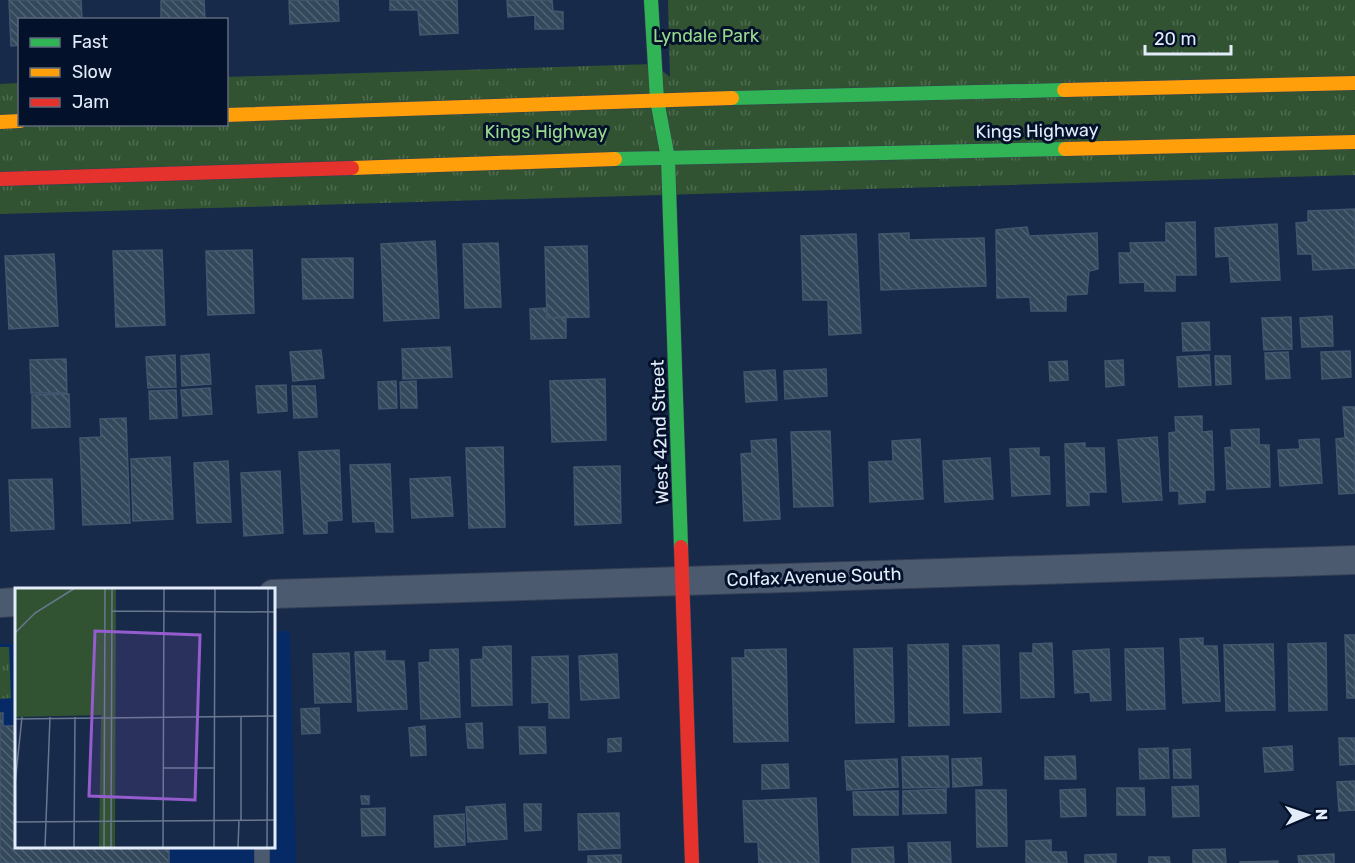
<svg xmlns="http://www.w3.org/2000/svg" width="1355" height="863" viewBox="0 0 1355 863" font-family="Rubik,sans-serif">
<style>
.built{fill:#062a66}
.park{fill:url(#park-tufts)}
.building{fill:url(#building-back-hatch);stroke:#41576e;stroke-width:1.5}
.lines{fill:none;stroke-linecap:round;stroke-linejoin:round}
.lane-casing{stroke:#364055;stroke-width:16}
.street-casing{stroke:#364055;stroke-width:30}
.fast-casing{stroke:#364055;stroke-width:15}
.slow-casing{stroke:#364055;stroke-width:15}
.jam-casing{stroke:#364055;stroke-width:15}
.lane{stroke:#4c5a70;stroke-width:15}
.street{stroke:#4c5a70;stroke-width:28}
.fast{stroke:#30b455;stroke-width:14}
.slow{stroke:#ff9f0a;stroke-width:14}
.jam{stroke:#e5322d;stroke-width:14}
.labels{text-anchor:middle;stroke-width:6;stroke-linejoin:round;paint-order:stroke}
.park-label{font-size:18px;fill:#99d98c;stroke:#04112a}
.street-label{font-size:18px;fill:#e3ecfb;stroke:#04112a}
.inset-road{fill:none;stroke:#697890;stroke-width:1.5}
.view{fill:#955cce;fill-opacity:0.15;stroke:#955cce;stroke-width:3}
.inset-edge{fill:none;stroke:#e3ecfb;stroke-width:3}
</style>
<defs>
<pattern id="park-tufts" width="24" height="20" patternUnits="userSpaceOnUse" patternTransform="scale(1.5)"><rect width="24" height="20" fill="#315331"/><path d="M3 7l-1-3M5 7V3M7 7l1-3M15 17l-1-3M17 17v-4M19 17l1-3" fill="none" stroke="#4f6c50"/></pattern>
<pattern id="building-back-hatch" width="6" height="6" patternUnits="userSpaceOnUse" patternTransform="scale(1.5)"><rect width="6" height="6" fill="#34485c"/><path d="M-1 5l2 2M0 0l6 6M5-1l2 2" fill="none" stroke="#516374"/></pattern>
</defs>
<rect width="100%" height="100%" fill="#182a49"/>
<path class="built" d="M 273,631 L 290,631 L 296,863 L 0,863 L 0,644 L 16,644 L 16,846 L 273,846 Z"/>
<path class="park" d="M 668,0 L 1355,0 L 1355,175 L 0,214 L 0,84 L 19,83 L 20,124 L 226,124 L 227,77 L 654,64 L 670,77 Z
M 0,647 L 9,647 L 11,698 L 0,699 Z"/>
<path class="building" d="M 9,0 L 81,0 L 82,20 L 20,20 L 20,45 L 11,46 Z
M 161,0 L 204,0 L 205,20 L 161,20 Z
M 289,0 L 338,0 L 339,21 L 290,24 Z
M 390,0 L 457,0 L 458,33 L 420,35 L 418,10 L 390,10 Z
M 507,0 L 552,0 L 553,11 L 563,12 L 563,29 L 535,29 L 535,15 L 508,17 Z
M 1355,209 L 1355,268 L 1313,270 L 1312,254 L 1298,254 L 1296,223 L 1308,222 L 1308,211 Z
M 1195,222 L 1196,275 L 1175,275 L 1175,291 L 1145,291 L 1145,282 L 1120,283 L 1119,253 L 1131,253 L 1130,243 L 1166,242 L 1166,223 Z
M 1277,224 L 1280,280 L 1231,282 L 1229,256 L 1216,257 L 1215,228 Z
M 1027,227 L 1029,236 L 1097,233 L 1098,269 L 1089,271 L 1087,294 L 1066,295 L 1066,311 L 1031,311 L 1030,297 L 997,298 L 996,230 Z
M 909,233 L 909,240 L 984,238 L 986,286 L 881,290 L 879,234 Z
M 856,234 L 861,333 L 829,335 L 828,300 L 803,300 L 801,236 Z
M 435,241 L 439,318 L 384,321 L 381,244 Z
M 498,243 L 501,307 L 465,308 L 463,244 Z
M 587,246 L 589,317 L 547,318 L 545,247 Z
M 162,250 L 165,325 L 116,327 L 113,251 Z
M 252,250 L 254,313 L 208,315 L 206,251 Z
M 54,254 L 58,326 L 9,329 L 5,256 Z
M 353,258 L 353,298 L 303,299 L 302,259 Z
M 547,308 L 547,318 L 566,317 L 566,338 L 531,339 L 530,309 Z
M 1332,316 L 1333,346 L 1302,347 L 1300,318 Z
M 1291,317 L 1292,349 L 1264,350 L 1262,318 Z
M 1209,322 L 1210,350 L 1183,351 L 1182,323 Z
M 450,347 L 452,377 L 403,379 L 402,349 Z
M 321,350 L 324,378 L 293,381 L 290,352 Z
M 1350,351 L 1351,377 L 1322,379 L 1321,352 Z
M 1288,352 L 1290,378 L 1266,379 L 1265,353 Z
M 209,354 L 211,384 L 182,386 L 181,356 Z
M 175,355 L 176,387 L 148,388 L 146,357 Z
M 1209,355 L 1211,385 L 1179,387 L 1177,357 Z
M 1215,356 L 1230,356 L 1231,384 L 1216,385 Z
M 66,359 L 67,393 L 31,393 L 30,360 Z
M 1123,360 L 1124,385 L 1106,387 L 1105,361 Z
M 1067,361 L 1068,380 L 1050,381 L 1049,362 Z
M 826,369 L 827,396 L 785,399 L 784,371 Z
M 775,370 L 777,400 L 746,402 L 744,372 Z
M 605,379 L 606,440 L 552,442 L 550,381 Z
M 396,381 L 397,408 L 379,409 L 378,382 Z
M 416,381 L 417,408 L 401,408 L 400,382 Z
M 286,385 L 287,411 L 258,413 L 256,386 Z
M 292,386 L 315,386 L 317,417 L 294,418 Z
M 210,388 L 212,414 L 183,416 L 181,390 Z
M 176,390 L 177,418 L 150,419 L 149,391 Z
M 69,394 L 70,427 L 32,428 L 32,395 Z
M 1343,407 L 1355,407 L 1355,493 L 1339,494 L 1336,439 L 1345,438 Z
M 1202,416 L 1202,432 L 1212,431 L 1214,490 L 1205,490 L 1205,502 L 1179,504 L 1179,491 L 1170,491 L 1169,433 L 1176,432 L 1175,417 Z
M 126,418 L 130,523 L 83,525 L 80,438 L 101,437 L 100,419 Z
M 1259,429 L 1259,445 L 1269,445 L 1270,487 L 1227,489 L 1225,448 L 1232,447 L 1231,430 Z
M 830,431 L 833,506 L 794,507 L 791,432 Z
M 1157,437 L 1162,500 L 1123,502 L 1118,440 Z
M 776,439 L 780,519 L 744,521 L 741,454 L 752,453 L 751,441 Z
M 920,439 L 923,499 L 870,502 L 869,462 L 893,461 L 892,441 Z
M 1319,439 L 1322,483 L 1280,486 L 1278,450 L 1300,449 L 1299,440 Z
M 1085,443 L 1085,448 L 1104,448 L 1106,492 L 1089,492 L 1089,505 L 1067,506 L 1065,444 Z
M 503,447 L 505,527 L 469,528 L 466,448 Z
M 1039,448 L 1039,457 L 1049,457 L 1050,494 L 1012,496 L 1010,449 Z
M 339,450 L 342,520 L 327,521 L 327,533 L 304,534 L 299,452 Z
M 170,457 L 173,519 L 133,521 L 131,459 Z
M 990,458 L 993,499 L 945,502 L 943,461 Z
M 228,461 L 231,522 L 197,523 L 194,463 Z
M 390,464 L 393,532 L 376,532 L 375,521 L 353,522 L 350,465 Z
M 620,466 L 621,523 L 575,525 L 574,467 Z
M 280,471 L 283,533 L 244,536 L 241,473 Z
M 450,477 L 453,516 L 412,518 L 410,479 Z
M 52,479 L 54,529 L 11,531 L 9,480 Z
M 1345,635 L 1355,635 L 1355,698 L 1347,698 Z
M 1203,638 L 1203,646 L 1217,646 L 1220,701 L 1183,703 L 1180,639 Z
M 1052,643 L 1054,697 L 1021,698 L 1020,653 L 1033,653 L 1033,644 Z
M 1326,643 L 1327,710 L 1289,711 L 1288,644 Z
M 948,644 L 949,725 L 909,726 L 908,645 Z
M 1273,644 L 1275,710 L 1226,711 L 1224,645 Z
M 999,645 L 1001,712 L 964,713 L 963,646 Z
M 511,646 L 512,705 L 472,706 L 471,660 L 483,659 L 483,647 Z
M 892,648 L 894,722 L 856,723 L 854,649 Z
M 1163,648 L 1165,709 L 1127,710 L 1125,649 Z
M 458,649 L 460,717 L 421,719 L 419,663 L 430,662 L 430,650 Z
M 786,649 L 788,741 L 734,742 L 732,658 L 745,658 L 745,650 Z
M 1109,649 L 1111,700 L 1091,701 L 1090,692 L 1075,693 L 1073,651 Z
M 385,651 L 385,661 L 404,661 L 407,709 L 358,711 L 355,652 Z
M 349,653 L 351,702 L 315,703 L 313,654 Z
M 617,654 L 619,698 L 581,700 L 579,656 Z
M 568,656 L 569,718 L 549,718 L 549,702 L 532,703 L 532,657 Z
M 319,708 L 320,733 L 302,734 L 301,709 Z
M 0,713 L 3,713 L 3,726 L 16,726 L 16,846 L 169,846 L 169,863 L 0,863 Z
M 482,723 L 483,748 L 468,748 L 466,724 Z
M 425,726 L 426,755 L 411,756 L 409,728 Z
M 519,727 L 545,727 L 546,753 L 520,754 Z
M 621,738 L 621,751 L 608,752 L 608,739 Z
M 1339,738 L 1355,738 L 1355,764 L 1340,765 Z
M 1292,746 L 1293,770 L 1265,772 L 1263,748 Z
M 1168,748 L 1169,778 L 1140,779 L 1139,749 Z
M 1190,749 L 1191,778 L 1174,778 L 1173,750 Z
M 948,756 L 949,787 L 903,788 L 902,757 Z
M 1075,756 L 1076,779 L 1045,779 L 1045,757 Z
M 981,758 L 982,785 L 953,787 L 952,759 Z
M 897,759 L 898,787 L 847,790 L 845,761 Z
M 788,764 L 789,788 L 762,789 L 762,765 Z
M 1355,781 L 1355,810 L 1339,811 L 1337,782 Z
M 1198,786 L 1199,816 L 1173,817 L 1172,787 Z
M 1117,788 L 1144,788 L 1145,815 L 1117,815 Z
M 946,789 L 946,813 L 903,814 L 903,791 Z
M 1085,789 L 1086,816 L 1061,817 L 1060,790 Z
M 976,790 L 1006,790 L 1007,846 L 977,847 Z
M 898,791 L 898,815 L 854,815 L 853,792 Z
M 361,796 L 369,796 L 369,804 L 362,804 Z
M 816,798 L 819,863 L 759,863 L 758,842 L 745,842 L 743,801 Z
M 505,804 L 507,839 L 468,842 L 466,807 Z
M 524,804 L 541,804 L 541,830 L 525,831 Z
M 385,808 L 385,835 L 362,836 L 361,809 Z
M 619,813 L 620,848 L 579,850 L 578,814 Z
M 464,814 L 465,845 L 435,847 L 434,816 Z
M 1051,840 L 1051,852 L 1066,852 L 1067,863 L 1026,862 L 1026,841 Z
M 950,842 L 951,863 L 909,863 L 908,843 Z
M 893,847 L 894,863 L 852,863 L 852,849 Z
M 1225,849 L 1226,863 L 1193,863 L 1193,850 Z
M 1116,854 L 1116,863 L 1085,863 L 1085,855 Z
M 1334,854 L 1334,863 L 1299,863 L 1298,856 Z
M 621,855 L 621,863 L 588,863 L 588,856 Z
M 1149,857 L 1169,857 L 1170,863 L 1149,863 Z
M 1278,861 L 1278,863 L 1240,863 L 1240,862 Z"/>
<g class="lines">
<g class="lane-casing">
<path id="lane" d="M 262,846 L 262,863"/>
</g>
<g class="street-casing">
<path id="street" d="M 273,594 L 1355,560
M 0,603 L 16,602"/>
</g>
<g class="fast-casing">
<path id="fast" d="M 651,0 L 657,100 L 668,158 L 681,547
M 732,98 L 1064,90
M 615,159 L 1065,149"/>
</g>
<g class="slow-casing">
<path id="slow" d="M 1064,90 L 1355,83
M 226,115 L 732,98
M 0,122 L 20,121
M 1065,149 L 1355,142
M 352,168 L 615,159"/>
</g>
<g class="jam-casing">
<path id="jam" d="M 0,179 L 352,168
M 681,547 L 692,863"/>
</g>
<use href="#lane" class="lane"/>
<use href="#street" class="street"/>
<use href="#fast" class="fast"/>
<use href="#slow" class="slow"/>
<use href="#jam" class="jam"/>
</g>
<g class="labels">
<g class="park-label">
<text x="706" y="42">Lyndale Park</text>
<text x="546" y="138">Kings Highway</text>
</g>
<g class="street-label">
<text transform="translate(1037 131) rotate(-1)" y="6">Kings Highway</text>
<text transform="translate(660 432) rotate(-92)" y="6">West 42nd Street</text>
<text transform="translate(814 577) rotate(-2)" y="6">Colfax Avenue South</text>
</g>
</g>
<g transform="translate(15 588)">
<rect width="260" height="260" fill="#182a49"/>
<path d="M 0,0 L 101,0 L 100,259 L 84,259 L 86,127 L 0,129 Z" fill="#315331"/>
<path d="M 0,56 L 27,76 L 0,112 Z" fill="#315331"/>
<path class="inset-road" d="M 97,23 L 260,24M 0,45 L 20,25 L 60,0M 0,131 L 260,128M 148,180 L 199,180M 0,196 L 7,129M 226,232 L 226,128M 0,234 L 260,232M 30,259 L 35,129M 59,259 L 60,129M 89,259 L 90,0M 96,259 L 97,0M 148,259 L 149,0M 199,259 L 200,0M 223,259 L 224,232M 252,259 L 253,0"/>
<path class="view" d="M 80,43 L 185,47 L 180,212 L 74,208 Z"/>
<rect width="260" height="260" class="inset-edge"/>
</g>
<rect x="18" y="18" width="210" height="108" fill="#04112a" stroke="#5d697e" stroke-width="1.5"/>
<rect x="30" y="38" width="30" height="9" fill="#30b455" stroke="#5d697e" stroke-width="1.5"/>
<text x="72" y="48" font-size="18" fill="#e3ecfb">Fast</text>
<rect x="30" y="68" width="30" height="9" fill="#ff9f0a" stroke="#5d697e" stroke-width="1.5"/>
<text x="72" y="78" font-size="18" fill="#e3ecfb">Slow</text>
<rect x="30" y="98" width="30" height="9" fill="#e5322d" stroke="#5d697e" stroke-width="1.5"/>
<text x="72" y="108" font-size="18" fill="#e3ecfb">Jam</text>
<g transform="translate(1307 815) rotate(88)" stroke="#04112a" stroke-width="4.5" paint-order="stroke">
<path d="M0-4.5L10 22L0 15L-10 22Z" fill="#e3ecfb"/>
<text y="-9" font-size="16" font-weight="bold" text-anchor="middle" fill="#e3ecfb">N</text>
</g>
<path d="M1145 45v9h86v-9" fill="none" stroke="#e3ecfb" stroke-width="3"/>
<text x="1154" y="45" font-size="18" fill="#e3ecfb" stroke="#04112a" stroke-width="4.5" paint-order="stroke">20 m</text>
</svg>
